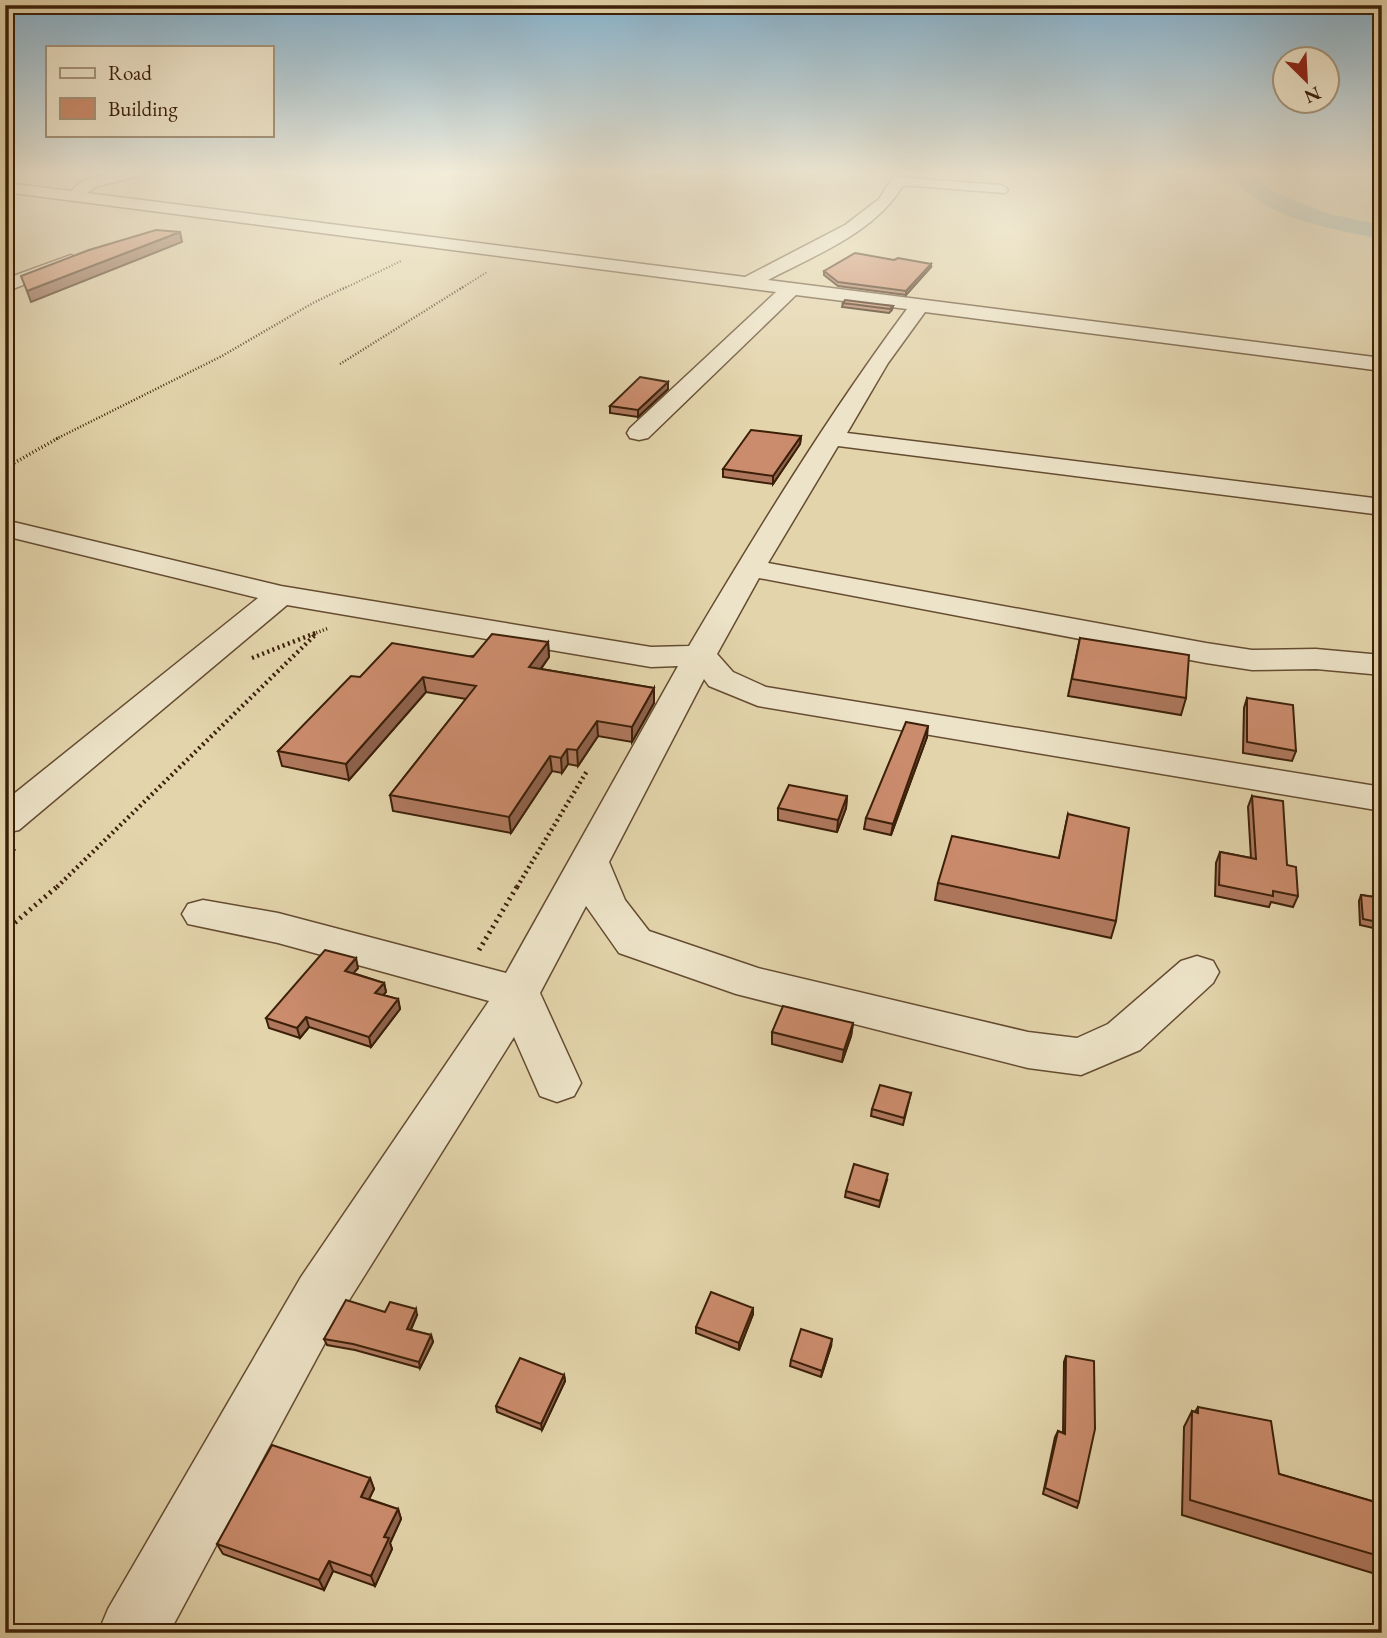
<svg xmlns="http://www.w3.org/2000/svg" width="1387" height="1638" viewBox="0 0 1387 1638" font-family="'EB Garamond',serif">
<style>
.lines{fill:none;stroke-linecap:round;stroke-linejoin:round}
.river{fill:#96b7b0;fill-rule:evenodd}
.minor-casing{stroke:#654c31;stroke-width:3}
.path-far4{stroke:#3b1f08;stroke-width:2;stroke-dasharray:1 2;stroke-linecap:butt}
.path-far3{stroke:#3b1f08;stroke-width:2.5;stroke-dasharray:1 2;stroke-linecap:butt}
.path-far2{stroke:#3b1f08;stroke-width:3.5;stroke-dasharray:1 2.5;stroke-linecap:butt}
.path-far1{stroke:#3b1f08;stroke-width:4.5;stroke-dasharray:2 3.5;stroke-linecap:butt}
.path{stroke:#3b1f08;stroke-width:5;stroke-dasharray:2 4.5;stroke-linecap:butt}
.minor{fill:#ede3c8;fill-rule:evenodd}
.wall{fill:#af785e;stroke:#3b1f08;stroke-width:2}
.shaded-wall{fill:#8e624c;stroke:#3b1f08;stroke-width:2}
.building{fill:#cb8c6d;stroke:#3b1f08;stroke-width:2}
</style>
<rect width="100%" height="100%" fill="#e3d4ab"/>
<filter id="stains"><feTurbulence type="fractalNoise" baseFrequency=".00286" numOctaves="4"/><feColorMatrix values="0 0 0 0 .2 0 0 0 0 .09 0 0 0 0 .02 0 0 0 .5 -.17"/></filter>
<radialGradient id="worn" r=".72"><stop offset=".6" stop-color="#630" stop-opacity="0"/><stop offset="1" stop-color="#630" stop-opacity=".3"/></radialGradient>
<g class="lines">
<path class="river" d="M 1228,172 L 1251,172 L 1273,192 L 1330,214 L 1382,225 L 1382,239 C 1329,228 1262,220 1228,172 Z"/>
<g class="minor-casing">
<path id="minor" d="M 121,172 L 146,172 L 144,175 L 98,186 L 87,193 L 745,277 L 845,225 L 879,199 L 893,177 L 1000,185 L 1005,187 L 1008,190 L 1005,193 L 903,185 C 875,233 815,255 768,280 L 1382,358 L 1382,371 L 925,312 L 888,363 L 847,433 L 1382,499 L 1382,515 L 838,446 L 768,563 L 1206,643 L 1252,650 L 1316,649 L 1382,655 L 1382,675 L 1316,669 L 1252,670 L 1206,663 L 759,578 L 717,654 L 733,672 L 766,687 L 1382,787 L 1382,811 L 758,706 L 709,686 L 704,679 L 609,862 L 625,900 L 649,931 L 758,968 L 1028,1032 L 1077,1038 L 1108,1024 L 1181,961 L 1197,956 L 1213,961 L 1219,972 L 1213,983 L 1140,1050 L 1081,1075 L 1028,1068 L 736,994 L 619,953 L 586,906 L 540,993 L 581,1083 L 574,1096 L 557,1102 L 540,1096 L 514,1037 L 341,1313 L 169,1633 L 98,1633 L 108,1609 L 301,1277 L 489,1001 L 278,943 L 188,924 L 182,914 L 188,904 L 203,900 L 278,913 L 506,973 L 678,666 L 651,667 L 287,605 L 19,830 L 5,833 L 5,801 L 258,598 L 5,536 L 5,520 L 281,586 L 651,647 L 689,646 C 757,531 827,417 907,309 L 796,295 L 648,438 L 639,440 L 630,438 L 627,433 L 630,428 L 776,292 L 5,192 L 5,183 L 72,191 C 80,177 105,176 121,172 Z
M 71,255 L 80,260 L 77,264 L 5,292 L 5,279 Z"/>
</g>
<path class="path-far4" d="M 343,289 L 401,261
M 460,289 L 487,272"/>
<path class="path-far3" d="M 340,364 L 463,287
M 56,439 L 222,356 L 313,303 L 346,287"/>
<path class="path-far2" d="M 5,468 L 60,437
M 313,634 L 329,628"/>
<path class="path-far1" d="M 252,658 L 318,632
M 5,857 L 15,848
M 57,887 L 315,635
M 517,887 L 587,771"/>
<path class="path" d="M 5,931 L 59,885
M 479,950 L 518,885"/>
<use href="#minor" class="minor"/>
</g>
<path class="wall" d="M 894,260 L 931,267 L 906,295 L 838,286 L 824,275 L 824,271 Z
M 843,303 L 893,306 L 892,310 L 889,313 L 842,307 Z
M 668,382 L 668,389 L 638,417 L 610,413 L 610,406 Z
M 801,436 L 800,444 L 773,484 L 723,477 L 723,469 Z
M 1080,638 L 1186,698 L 1181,715 L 1068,696 Z
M 548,642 L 549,657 L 541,669 L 654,688 L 654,703 L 632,742 L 598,736 L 578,766 L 568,764 L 562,773 L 552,771 L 511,833 L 393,811 L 390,795 L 466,699 L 426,692 L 349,780 L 282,766 L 278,751 L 360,677 Z
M 1247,698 L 1296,751 L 1292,761 L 1243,753 L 1244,708 Z
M 927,737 L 891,835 L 864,829 L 866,818 Z
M 847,796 L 846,808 L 837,832 L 778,820 L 778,808 Z
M 1252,796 L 1287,865 L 1298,896 L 1293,907 L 1271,902 L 1269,907 L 1215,896 L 1216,863 L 1220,852 L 1251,858 L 1248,807 Z
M 1068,814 L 1116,921 L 1111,938 L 935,900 L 938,883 L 1059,858 Z
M 1361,895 L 1382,898 L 1382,930 L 1360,925 L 1359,901 Z
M 358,968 L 353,973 L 384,983 L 386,992 L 383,995 L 398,999 L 400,1009 L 371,1047 L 309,1027 L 300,1038 L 269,1028 L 266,1018 Z
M 853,1023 L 851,1036 L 842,1062 L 772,1044 L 772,1032 Z
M 911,1093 L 903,1125 L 871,1116 L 872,1109 Z
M 887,1180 L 879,1207 L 845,1197 L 846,1191 Z
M 753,1308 L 753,1314 L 739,1350 L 696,1333 L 696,1327 Z
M 385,1312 L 417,1315 L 411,1330 L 431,1335 L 433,1342 L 420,1368 L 355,1350 L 327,1345 L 324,1339 Z
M 831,1346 L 821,1377 L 790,1366 L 791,1360 Z
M 1066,1356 L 1079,1502 L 1077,1508 L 1043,1494 L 1055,1437 L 1058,1431 L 1063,1433 L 1064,1362 Z
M 564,1375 L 565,1381 L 542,1430 L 497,1412 L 496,1406 Z
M 1198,1407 L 1279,1474 L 1382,1504 L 1382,1576 L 1182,1515 L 1184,1427 L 1192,1411 L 1195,1412 Z
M 370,1478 L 374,1489 L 369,1499 L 398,1509 L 401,1519 L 390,1543 L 392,1549 L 375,1586 L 333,1571 L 324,1590 L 223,1554 L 217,1544 Z"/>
<path class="shaded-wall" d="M 180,232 L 182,242 L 31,302 L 27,291 Z
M 931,264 L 931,267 L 906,295 L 906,291 Z
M 668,382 L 668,389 L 638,417 L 638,410 Z
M 801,436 L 800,444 L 773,484 L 773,476 Z
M 548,642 L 549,657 L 531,682 L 529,667 Z
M 423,677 L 426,692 L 349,780 L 346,764 Z
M 654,688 L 654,703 L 632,742 L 632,727 Z
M 597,721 L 598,736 L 578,766 L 577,750 Z
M 928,726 L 927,737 L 891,835 L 893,824 Z
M 567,749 L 568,764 L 562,773 L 561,758 Z
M 550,756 L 552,771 L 511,833 L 509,817 Z
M 847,796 L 846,808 L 837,832 L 838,820 Z
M 356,958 L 358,968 L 348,980 L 345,971 Z
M 384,983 L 386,992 L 377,1002 L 375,993 Z
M 398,999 L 400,1009 L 371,1047 L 369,1037 Z
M 306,1017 L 309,1027 L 300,1038 L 297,1028 Z
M 853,1023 L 851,1036 L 842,1062 L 844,1050 Z
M 753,1308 L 753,1314 L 739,1350 L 739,1343 Z
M 416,1309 L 417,1315 L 408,1335 L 407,1329 Z
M 431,1335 L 433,1342 L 420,1368 L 419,1362 Z
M 832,1339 L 831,1346 L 821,1377 L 822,1371 Z
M 564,1375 L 565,1381 L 542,1430 L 541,1424 Z
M 370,1478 L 374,1489 L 365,1507 L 361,1497 Z
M 398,1509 L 401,1519 L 390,1543 L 392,1549 L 375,1586 L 371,1576 L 384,1537 Z
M 329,1561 L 333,1571 L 324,1590 L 319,1580 Z"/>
<path class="building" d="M 156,230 L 180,232 L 27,291 L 21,276 L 89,250 Z
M 855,253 L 894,260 L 898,258 L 931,264 L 906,291 L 838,282 L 824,271 Z
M 845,300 L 893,306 L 890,309 L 843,303 Z
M 640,377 L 668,382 L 638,410 L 610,406 Z
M 751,430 L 801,436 L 773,476 L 723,469 Z
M 492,634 L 548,642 L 529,667 L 654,688 L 632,727 L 597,721 L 577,750 L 567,749 L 561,758 L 550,756 L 509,817 L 390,795 L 476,686 L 423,677 L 346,764 L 278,751 L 351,676 L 360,677 L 392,643 L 473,657 Z
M 1080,638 L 1189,655 L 1186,698 L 1072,679 Z
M 1247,698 L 1293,705 L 1296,751 L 1247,742 Z
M 906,722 L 928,726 L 893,824 L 866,818 Z
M 789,785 L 847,796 L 838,820 L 778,808 Z
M 1252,796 L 1283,801 L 1287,865 L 1296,867 L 1298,896 L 1273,891 L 1273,896 L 1219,885 L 1220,852 L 1256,859 Z
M 1068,814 L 1129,828 L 1116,921 L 938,883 L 952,836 L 1059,858 Z
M 1361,895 L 1382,898 L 1382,923 L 1363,919 Z
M 325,950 L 356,958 L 345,971 L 384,983 L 375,993 L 398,999 L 369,1037 L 306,1017 L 297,1028 L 266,1018 Z
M 783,1006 L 853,1023 L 844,1050 L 772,1032 Z
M 880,1085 L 911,1093 L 904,1118 L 872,1109 Z
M 854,1164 L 888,1174 L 880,1201 L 846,1191 Z
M 711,1292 L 753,1308 L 739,1343 L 696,1327 Z
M 346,1300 L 385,1312 L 390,1302 L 416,1309 L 407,1329 L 431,1335 L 419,1362 L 353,1344 L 324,1339 Z
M 801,1329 L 832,1339 L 822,1371 L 791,1360 Z
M 1066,1356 L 1094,1361 L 1095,1429 L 1079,1502 L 1045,1488 L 1058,1431 L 1065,1434 Z
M 520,1358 L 564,1375 L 541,1424 L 496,1406 Z
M 1198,1407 L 1271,1421 L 1279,1474 L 1382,1504 L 1382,1557 L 1190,1500 L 1192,1411 L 1198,1413 Z
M 272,1445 L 370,1478 L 361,1497 L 398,1509 L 384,1537 L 389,1538 L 371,1576 L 329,1561 L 319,1580 L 217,1544 Z"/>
<linearGradient id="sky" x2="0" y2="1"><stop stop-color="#87b5d2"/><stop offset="0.43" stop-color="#f2ecd9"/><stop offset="1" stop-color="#f2ecd9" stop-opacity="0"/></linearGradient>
<rect width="1387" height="401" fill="url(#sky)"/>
<rect width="1387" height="1638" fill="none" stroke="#e3d4ab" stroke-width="28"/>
<rect x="7" y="7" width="1373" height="1624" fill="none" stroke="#3b1f08" stroke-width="3.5"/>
<rect x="14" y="14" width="1359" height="1610" fill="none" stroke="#3b1f08" stroke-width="2"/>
<rect x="46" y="46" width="228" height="91" fill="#ede3c8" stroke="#a6957b" stroke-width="2"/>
<rect x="60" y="68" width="35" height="10" fill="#ede3c8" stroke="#a6957b" stroke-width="2"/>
<text x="108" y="80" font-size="21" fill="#3b1f08">Road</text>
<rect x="60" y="98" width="35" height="21" fill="#cb8c6d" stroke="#a6957b" stroke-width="2"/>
<text x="108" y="116" font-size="21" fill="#3b1f08">Building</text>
<g transform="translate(1306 80) rotate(156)"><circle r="33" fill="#ede3c8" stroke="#a6957b" stroke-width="2"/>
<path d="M0-5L12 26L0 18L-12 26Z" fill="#8f2418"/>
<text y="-10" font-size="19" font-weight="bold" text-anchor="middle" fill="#3b1f08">N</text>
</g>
<rect width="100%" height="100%" filter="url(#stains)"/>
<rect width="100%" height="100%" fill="url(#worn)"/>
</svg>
